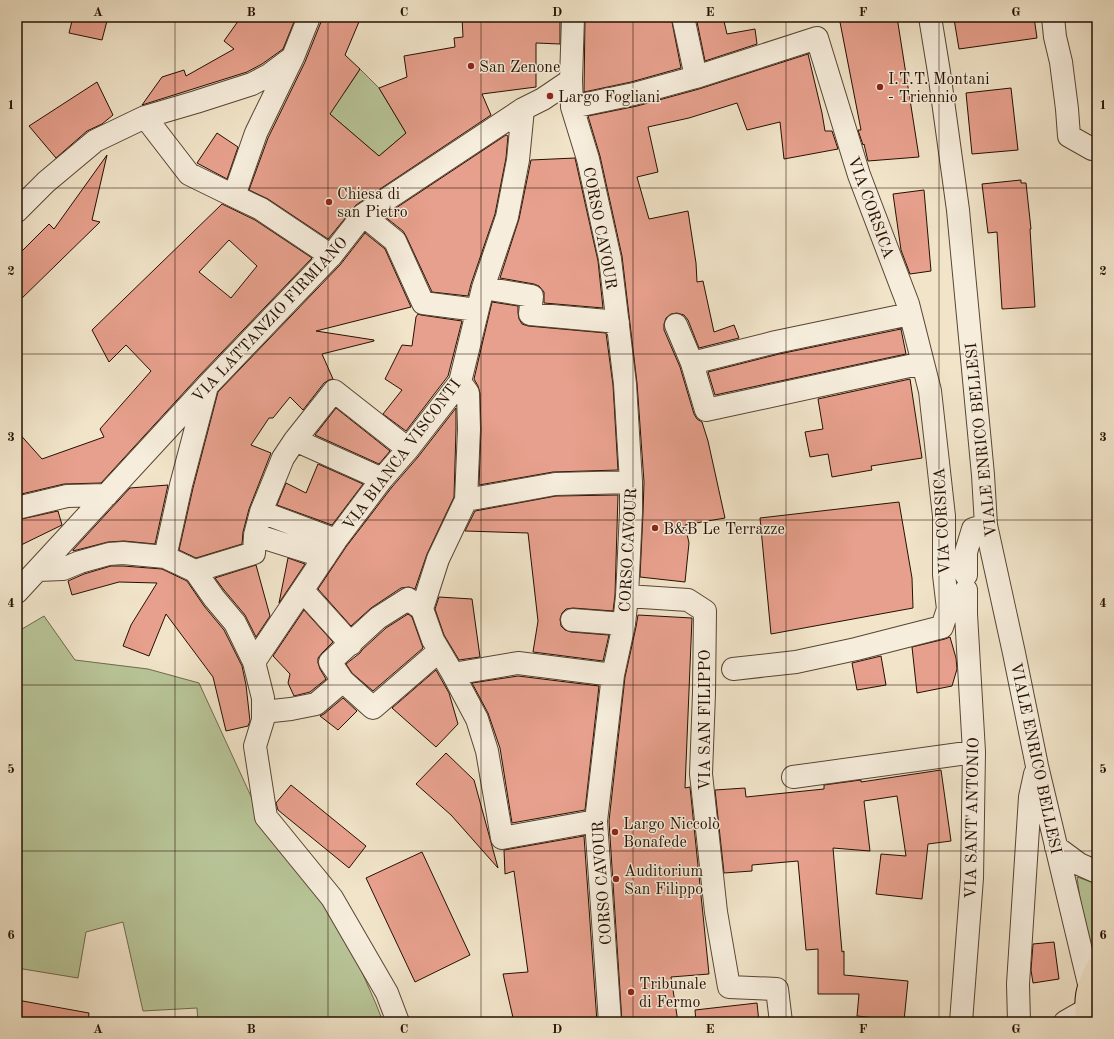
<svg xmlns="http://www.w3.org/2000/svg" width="1114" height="1039" viewBox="0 0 1114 1039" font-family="'Old Standard TT',serif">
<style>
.green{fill:#b8c598;stroke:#6e6a4c}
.building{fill:#e7a08d;stroke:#251001;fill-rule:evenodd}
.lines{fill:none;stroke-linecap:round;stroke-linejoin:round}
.minor-casing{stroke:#584533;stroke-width:24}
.major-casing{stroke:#251001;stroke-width:24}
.minor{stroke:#f6eddc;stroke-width:22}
.major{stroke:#f1e4c9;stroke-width:22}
.grid{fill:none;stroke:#251001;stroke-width:1;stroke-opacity:0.55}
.poi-dot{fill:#8f2418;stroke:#f6eddc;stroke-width:1.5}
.labels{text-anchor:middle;stroke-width:3;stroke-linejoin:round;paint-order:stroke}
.poi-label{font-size:16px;fill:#251001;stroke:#f6eddc;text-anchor:start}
.street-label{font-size:16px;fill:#251001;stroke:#f6eddc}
.neatline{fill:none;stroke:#251001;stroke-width:1.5}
.grid-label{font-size:13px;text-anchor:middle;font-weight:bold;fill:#251001}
</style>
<rect width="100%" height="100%" fill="#f1e4c9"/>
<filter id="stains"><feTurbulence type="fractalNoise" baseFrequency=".005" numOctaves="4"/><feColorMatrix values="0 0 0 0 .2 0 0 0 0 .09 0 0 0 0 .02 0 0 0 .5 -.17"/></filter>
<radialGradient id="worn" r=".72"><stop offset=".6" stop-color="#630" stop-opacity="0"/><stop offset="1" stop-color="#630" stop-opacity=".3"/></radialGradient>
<path class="green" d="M 360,69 L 379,88 L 406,133 L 379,156 L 317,103 L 344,93 Z
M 44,616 L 75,660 L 148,669 L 199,683 L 266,829 L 324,905 L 354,954 L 376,1004 L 383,1022 L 198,1022 L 197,1008 L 143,1011 L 123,922 L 86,932 L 78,978 L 17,968 L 17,632 Z
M 1077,877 L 1097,884 L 1097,937 L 1088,959 Z"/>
<path class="building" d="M 73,17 L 108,17 L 102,40 L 69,33 Z
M 241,17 L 296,17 L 283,49 L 262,64 L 247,72 L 142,105 L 162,77 L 184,70 L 186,76 L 234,49 L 224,41 Z
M 321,17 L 361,17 L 345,55 L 360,69 L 330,114 L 379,156 L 406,133 L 379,88 L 407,77 L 404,56 L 455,47 L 454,38 L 463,37 L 462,17 L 560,17 L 560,44 L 536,43 L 536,87 L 482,94 L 491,115 L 356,205 L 328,239 L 268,199 L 249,190 L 268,138 L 305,62 L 321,22 Z
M 585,17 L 671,17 L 681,68 L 631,82 L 584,92 Z
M 696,17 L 723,17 L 727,34 L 755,29 L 757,44 L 705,61 Z
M 839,17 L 897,17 L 919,157 L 868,161 L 864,144 L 863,145 L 858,130 L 861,130 Z
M 971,17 L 1034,17 L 1037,38 L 959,49 L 954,19 Z
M 808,54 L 822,113 L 825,131 L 832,131 L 838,149 L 784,159 L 780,122 L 747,130 L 737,103 L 689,118 L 648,127 L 658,172 L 637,177 L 649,219 L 688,211 L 696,263 L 697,282 L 703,281 L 714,332 L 734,325 L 739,338 L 699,348 L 688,320 L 684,315 L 677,313 L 671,314 L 666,318 L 664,324 L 664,330 L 680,367 L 694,414 L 697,419 L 702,422 L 708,441 L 725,518 L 685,525 L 689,543 L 685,582 L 640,577 L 643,513 L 644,482 L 637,383 L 622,256 L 600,156 L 588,116 L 637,106 L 699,89 Z
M 97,82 L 113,115 L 102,124 L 87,131 L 56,158 L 29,126 Z
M 1011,88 L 1018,150 L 972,154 L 966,93 Z
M 217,133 L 238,147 L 227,179 L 197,163 Z
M 506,135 L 508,136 L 506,158 L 495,214 L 471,284 L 468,296 L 432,292 L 406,236 L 403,231 L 384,216 Z
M 107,155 L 92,220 L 100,222 L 17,303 L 17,256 L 49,224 L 54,229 Z
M 575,158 L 598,261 L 603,308 L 544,303 L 544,292 L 539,286 L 534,284 L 500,278 L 519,219 L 531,160 Z
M 1021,180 L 1021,183 L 1026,183 L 1031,229 L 1030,229 L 1035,307 L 1002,309 L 997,232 L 988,233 L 982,184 Z
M 924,190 L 931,271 L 910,274 L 901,250 L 893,194 Z
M 222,204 L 255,220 L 312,258 L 198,377 L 101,483 L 64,484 L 17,495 L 17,431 L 42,459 L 104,437 L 100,429 L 151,371 L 126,345 L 109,362 L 92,330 ZM 229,240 L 257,266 L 231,298 L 199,272 Z
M 365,233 L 385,249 L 411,307 L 316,331 L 374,340 L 374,341 L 322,354 L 333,379 L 329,380 L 324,383 L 303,410 L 290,397 L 273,418 L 269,418 L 251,445 L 271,453 L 249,509 L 243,532 L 242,544 L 196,558 L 179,550 L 193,488 L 218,392 L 340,265 Z
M 492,302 L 518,306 L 518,313 L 519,319 L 522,324 L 528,326 L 606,333 L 613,385 L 618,470 L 553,472 L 479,485 L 481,430 L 480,393 L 478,386 L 474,379 Z
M 418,314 L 421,315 L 462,321 L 448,376 L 406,431 L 383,414 L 402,390 L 385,379 L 402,345 L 412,346 L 416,317 Z
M 901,329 L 906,354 L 715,395 L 708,372 L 779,354 Z
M 910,379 L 922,458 L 871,466 L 872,470 L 832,477 L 828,454 L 810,457 L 805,432 L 823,429 L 818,399 Z
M 336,408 L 390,451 L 379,464 L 315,435 Z
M 456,408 L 456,429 L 454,497 L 427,554 L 415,589 L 409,587 L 401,588 L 371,608 L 351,626 L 318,589 L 346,547 L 392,487 L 418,457 Z
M 318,464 L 363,484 L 332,525 L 277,505 L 286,483 L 306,493 Z
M 168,485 L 155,544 L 124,541 L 108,542 L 73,551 L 73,550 L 130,488 Z
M 618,495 L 615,595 L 613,611 L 573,608 L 566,609 L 562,613 L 560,619 L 561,626 L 565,630 L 571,632 L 609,635 L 603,661 L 533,652 L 538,621 L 528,533 L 465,531 L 475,511 L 556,496 Z
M 899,502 L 912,578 L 913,608 L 771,634 L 760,518 Z
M 58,511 L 62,525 L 17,547 L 17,520 Z
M 288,558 L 305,564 L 279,603 Z
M 256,565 L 270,616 L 256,637 L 245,615 L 224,590 L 215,578 Z
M 111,566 L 123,566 L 162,569 L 187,581 L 204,606 L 224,630 L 242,666 L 246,685 L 250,721 L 248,726 L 226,731 L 213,677 L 166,614 L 149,656 L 123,646 L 131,625 L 157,583 L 119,582 L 72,595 L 68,581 L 84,574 Z
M 439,597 L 472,599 L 480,657 L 459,660 L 444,635 L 435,609 Z
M 304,610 L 333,642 L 322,653 L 318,658 L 318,663 L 320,669 L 326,679 L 310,692 L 294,696 L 288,683 L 290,674 L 273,656 Z
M 408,614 L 412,617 L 423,648 L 373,691 L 352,673 L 346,664 L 360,653 L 362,650 L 386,628 Z
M 638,615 L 692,618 L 685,788 L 690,787 L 709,974 L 671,977 L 678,1022 L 622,1022 L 609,821 L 625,677 L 636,627 Z
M 950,637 L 956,658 L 957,669 L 952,686 L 917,693 L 912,647 L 945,639 Z
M 881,656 L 886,685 L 857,690 L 852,663 Z
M 436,670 L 449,693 L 458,724 L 436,747 L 392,708 Z
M 518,676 L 599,686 L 585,810 L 512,823 L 500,748 L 488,713 L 472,683 Z
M 343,698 L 357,711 L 338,730 L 320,716 L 324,714 Z
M 446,753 L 474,780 L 498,868 L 451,815 L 416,784 Z
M 941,770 L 951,841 L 928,844 L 922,899 L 876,894 L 881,854 L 906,856 L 897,796 L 864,801 L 870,851 L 833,848 L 842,952 L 844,951 L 844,975 L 908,981 L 904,1021 L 857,1016 L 859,994 L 818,994 L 818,949 L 806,950 L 798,861 L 752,865 L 752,871 L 724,873 L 715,790 L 745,788 L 746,797 L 824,789 L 824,785 L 861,780 L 861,782 Z
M 291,785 L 366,846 L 349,868 L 278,810 L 276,803 Z
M 584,836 L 597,1022 L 514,1022 L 503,974 L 528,972 L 514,871 L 505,874 L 504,850 Z
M 422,852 L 470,955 L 415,982 L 366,878 Z
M 1054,942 L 1059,979 L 1033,983 L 1031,970 L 1033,944 Z
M 17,1000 L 89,1013 L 88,1022 L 17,1022 Z
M 757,1003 L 759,1022 L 696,1022 L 695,1010 Z"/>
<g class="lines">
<g class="minor-casing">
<path id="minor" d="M 309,17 L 293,57 L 256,133 L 234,196 L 261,209 L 331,256
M 573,17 L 571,80 L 572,107 L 588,159 L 610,259 L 625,384 L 631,482 L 631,512 L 627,596 L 624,624 L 613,675 L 596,821 L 610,1022
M 683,17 L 696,77
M 930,17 L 939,72 L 958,210 L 983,475 L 986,525 L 1014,653 L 1037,766 L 1089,984
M 1053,17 L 1055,37 L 1061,62 L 1067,109 L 1069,136 L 1092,149 L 1097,148
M 572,107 L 634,94 L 696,77 L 817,38 L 859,175 L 908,304 L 930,391 L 944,516 L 944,575 L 948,609 L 966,614
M 145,117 L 189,174 L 234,196
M 17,211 L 46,182 L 95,141 L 145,117 L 196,102 L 252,84 L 269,75 L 293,57
M 363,215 L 395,241 L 423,303 L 477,310
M 483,288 L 532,296 L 530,314 L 618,322
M 676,325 L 692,363 L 706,410 L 923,363
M 692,363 L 776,342 L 910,314
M 460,382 L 468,393 L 469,429 L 466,500 L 438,559 L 422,609 L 433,640 L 453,674 L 477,719 L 487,751 L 502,838 L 596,821
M 295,440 L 382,479
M 466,500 L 555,484 L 631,482
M 17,508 L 67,496 L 107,495
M 261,512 L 336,540
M 255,535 L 325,557
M 165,557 L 181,485 L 206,390
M 38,570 L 63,569 L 80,562 L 109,554 L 123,553 L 165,557 L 195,571 L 214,598 L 235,623 L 254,662 L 263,698 L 263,720 L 255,746 L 266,817 L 332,898 L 387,993 L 398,1022
M 195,571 L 254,553 L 255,535 L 261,512 L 283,458 L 295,440 L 334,391 L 408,449
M 966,575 L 966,552 L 973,529 L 986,525
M 303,591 L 351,644
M 17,592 L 207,386 L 331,256 L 363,215 L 523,109 L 543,99 L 571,80
M 627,596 L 688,600 L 705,611 L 704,693 L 701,774 L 716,912 L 729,987 L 777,989 L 781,1022
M 572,620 L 624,624
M 254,662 L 336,540 L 382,479 L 408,449 L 460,382 L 483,288 L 507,217 L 518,160 L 523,109
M 733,669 L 796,662 L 856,649 L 942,627 L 948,609
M 453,674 L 518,663 L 613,675
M 343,681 L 373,708 L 439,651
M 263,712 L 291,709 L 316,704 L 343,681 L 330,662 L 378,618 L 408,599 L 422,609
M 793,777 L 974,752
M 1056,847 L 1079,864 L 1097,872
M 961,1022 L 972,878 L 974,752 L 966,614 L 966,590
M 1019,1022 L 1018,984 L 1030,797 L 1035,774
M 1065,1022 L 1086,1010"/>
</g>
<g class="major-casing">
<path id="major" d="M 1088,1022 C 1084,999 1087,988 1097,968"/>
</g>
<use href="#minor" class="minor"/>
<use href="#major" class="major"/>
</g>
<path class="grid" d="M 175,17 L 175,1022M 328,17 L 328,1022M 481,17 L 481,1022M 633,17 L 633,1022M 786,17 L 786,1022M 939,17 L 939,1022M 17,188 L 1097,188M 17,354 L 1097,354M 17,520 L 1097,520M 17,685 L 1097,685M 17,851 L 1097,851"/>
<g class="poi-dot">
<circle cx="471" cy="66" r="4"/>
<circle cx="880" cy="87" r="4"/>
<circle cx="550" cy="96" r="4"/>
<circle cx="329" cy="202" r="4"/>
<circle cx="655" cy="528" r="4"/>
<circle cx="615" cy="832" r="4"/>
<circle cx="616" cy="879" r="4"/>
<circle cx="631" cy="992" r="4"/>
</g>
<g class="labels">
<g class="poi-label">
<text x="479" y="72">San Zenone</text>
<text x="888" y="84">I.T.T. Montani<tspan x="888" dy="18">- Triennio</tspan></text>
<text x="558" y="102">Largo Fogliani</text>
<text x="337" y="199">Chiesa di<tspan x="337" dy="18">san Pietro</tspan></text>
<text x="663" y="534">B&amp;B Le Terrazze</text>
<text x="623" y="829">Largo Niccolò<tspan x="623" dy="18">Bonafede</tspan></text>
<text x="624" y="876">Auditorium<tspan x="624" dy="18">San Filippo</tspan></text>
<text x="639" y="989">Tribunale<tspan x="639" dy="18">di Fermo</tspan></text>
</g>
<g class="street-label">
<text transform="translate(872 207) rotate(70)" y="6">VIA CORSICA</text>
<text transform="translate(601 228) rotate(79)" y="6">CORSO CAVOUR</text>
<text transform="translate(269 319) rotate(-47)" y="6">VIA LATTANZIO FIRMIANO</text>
<text transform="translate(980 440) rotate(-96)" y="6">VIALE ENRICO BELLESI</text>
<text transform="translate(401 454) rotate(-53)" y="6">VIA BIANCA VISCONTI</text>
<text transform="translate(941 521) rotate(-93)" y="6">VIA CORSICA</text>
<text transform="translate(627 550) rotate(-87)" y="6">CORSO CAVOUR</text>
<text transform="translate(704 720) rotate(-90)" y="6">VIA SAN FILIPPO</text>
<text transform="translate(1037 758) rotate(78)" y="6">VIALE ENRICO BELLESI</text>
<text transform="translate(971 818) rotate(-89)" y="6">VIA SANT'ANTONIO</text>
<text transform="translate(601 883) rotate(-94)" y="6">CORSO CAVOUR</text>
</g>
</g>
<rect width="1114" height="1039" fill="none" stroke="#f1e4c9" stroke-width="44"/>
<rect x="22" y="22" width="1070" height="995" class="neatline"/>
<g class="grid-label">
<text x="98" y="16">A</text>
<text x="251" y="16">B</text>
<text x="404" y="16">C</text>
<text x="557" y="16">D</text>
<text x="710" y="16">E</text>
<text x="863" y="16">F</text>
<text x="1016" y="16">G</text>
<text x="11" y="109">1</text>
<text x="1103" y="109">1</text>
<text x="11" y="275">2</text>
<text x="1103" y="275">2</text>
<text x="11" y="441">3</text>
<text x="1103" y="441">3</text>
<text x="11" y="607">4</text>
<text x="1103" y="607">4</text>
<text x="11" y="773">5</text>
<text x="1103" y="773">5</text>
<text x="11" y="939">6</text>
<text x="1103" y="939">6</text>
<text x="98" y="1033">A</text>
<text x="251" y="1033">B</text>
<text x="404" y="1033">C</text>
<text x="557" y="1033">D</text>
<text x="710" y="1033">E</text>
<text x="863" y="1033">F</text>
<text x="1016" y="1033">G</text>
</g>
<rect width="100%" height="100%" filter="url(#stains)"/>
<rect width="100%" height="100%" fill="url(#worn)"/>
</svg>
